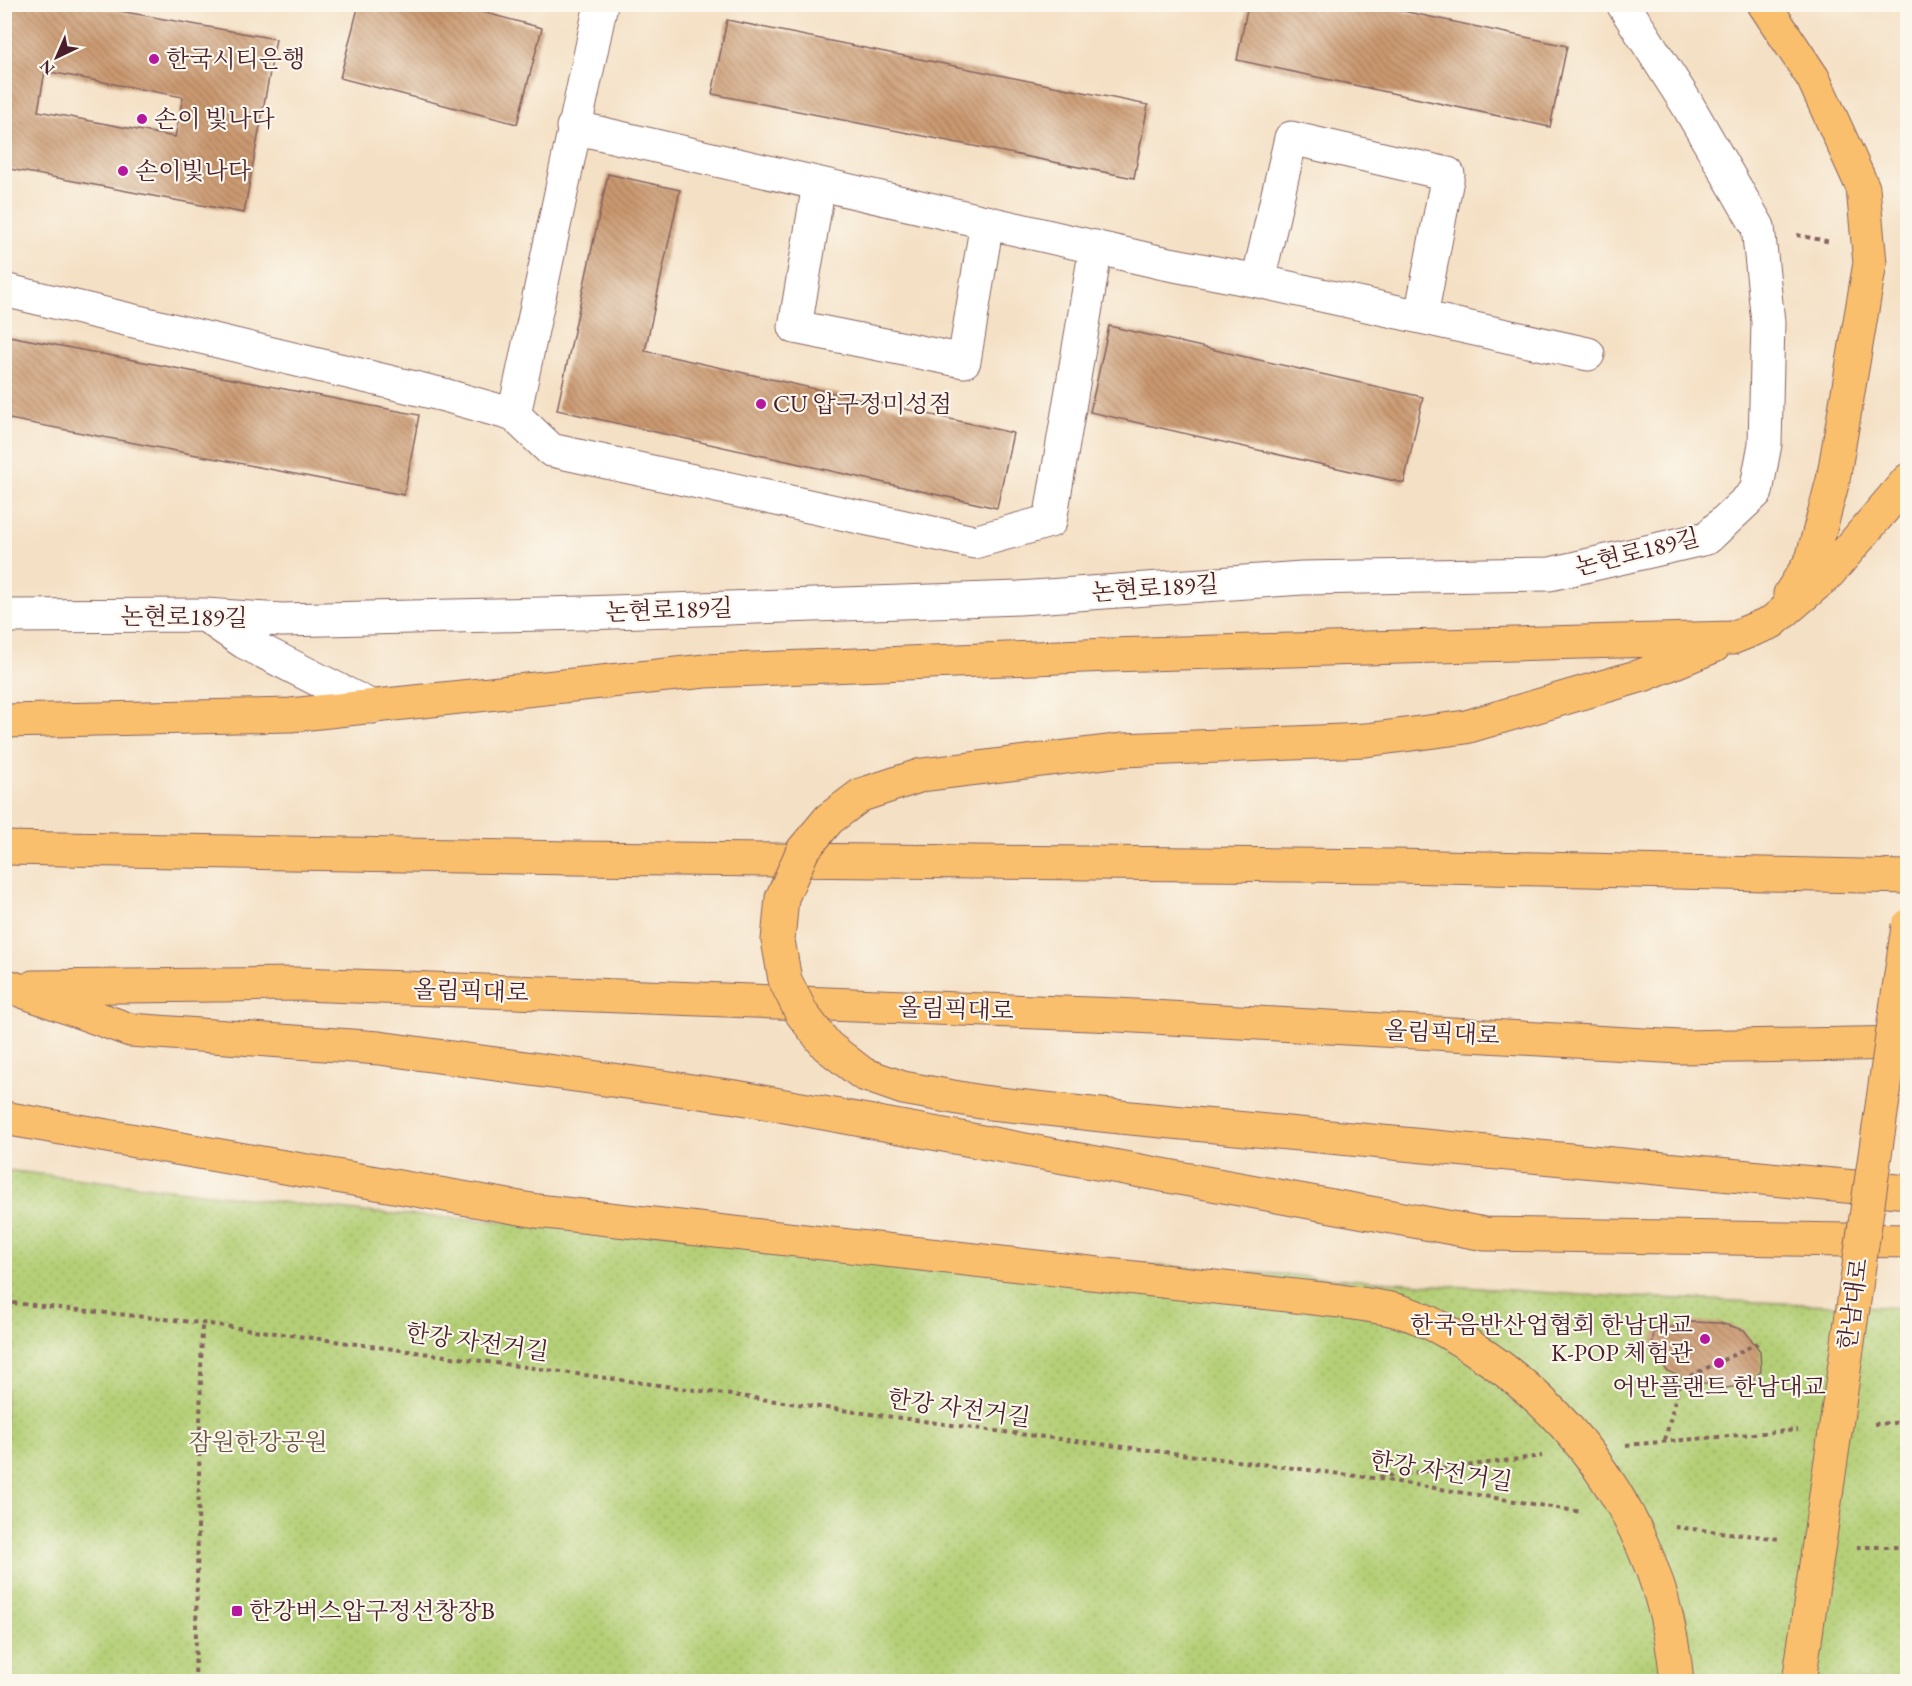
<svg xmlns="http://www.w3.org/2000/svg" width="1912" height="1686" viewBox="0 0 1912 1686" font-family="'EB Garamond','Noto Serif KR',serif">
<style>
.park{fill:url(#park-dots);stroke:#7f7750;stroke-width:1.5}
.building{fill:url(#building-back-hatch);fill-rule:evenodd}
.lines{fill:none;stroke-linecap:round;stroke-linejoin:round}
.minor-casing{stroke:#866361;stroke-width:35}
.highway-casing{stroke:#866361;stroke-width:35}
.path{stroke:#866361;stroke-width:4;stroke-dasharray:4.5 4.5;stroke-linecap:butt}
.minor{stroke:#fff;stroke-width:33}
.highway{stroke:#f9bf6d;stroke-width:33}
.major-bridge-casing{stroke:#866361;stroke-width:35;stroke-linecap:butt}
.highway-bridge-casing{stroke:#866361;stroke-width:35;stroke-linecap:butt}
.major-bridge{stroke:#f9bf6d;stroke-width:33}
.highway-bridge{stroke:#f9bf6d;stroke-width:33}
.poi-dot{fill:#b5179e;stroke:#fbf7ec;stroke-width:2}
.labels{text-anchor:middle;stroke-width:4.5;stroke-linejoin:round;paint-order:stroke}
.poi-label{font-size:24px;fill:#4a1f2b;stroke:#fbf7ec;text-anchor:start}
.street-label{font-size:24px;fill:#4a1f2b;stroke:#fbf7ec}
.park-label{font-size:24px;fill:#6a5442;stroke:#fbf7ec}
</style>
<defs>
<pattern id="park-dots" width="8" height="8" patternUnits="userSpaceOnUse" patternTransform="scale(1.5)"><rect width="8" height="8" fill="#b4cf76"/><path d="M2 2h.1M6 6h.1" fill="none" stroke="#9cb166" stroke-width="1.8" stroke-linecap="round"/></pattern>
<pattern id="building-back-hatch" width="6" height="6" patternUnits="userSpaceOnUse" patternTransform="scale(1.5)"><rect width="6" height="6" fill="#ca9970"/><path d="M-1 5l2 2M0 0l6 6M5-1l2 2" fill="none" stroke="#a67c5c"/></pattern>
</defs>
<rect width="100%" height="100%" fill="#fbf7ec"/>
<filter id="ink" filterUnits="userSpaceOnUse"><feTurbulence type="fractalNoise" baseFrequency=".0167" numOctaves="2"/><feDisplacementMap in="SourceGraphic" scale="12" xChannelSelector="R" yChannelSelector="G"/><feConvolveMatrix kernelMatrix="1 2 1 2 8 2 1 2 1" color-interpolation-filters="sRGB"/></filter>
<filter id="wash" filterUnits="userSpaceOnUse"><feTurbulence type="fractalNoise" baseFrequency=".008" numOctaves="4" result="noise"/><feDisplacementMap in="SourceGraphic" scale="24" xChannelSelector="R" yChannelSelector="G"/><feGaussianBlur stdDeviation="1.35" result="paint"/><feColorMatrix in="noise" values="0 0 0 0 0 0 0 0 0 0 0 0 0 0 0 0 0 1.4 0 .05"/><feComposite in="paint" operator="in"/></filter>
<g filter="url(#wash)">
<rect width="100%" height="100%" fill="#f4e0c4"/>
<path class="park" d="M 5,1170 L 365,1212 L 1582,1295 L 1907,1308 L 1907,1681 L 5,1682 Z"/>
<g id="blocks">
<path class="building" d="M 359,4 L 452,4 L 542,28 L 517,124 L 340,78 Z
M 1248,4 L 1370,4 L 1567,46 L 1550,127 L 1237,60 Z
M 11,5 L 86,5 L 276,39 L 244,213 L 4,168 L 4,43 ZM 45,71 L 183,97 L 175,137 L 38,111 Z
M 727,20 L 1148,105 L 1134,178 L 712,94 Z
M 608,174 L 680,190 L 645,351 L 1013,433 L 997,508 L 557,410 Z
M 1109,326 L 1423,397 L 1404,483 L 1090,412 Z
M 4,335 L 419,415 L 404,495 L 4,418 Z
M 1690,1322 L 1720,1323 L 1744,1330 L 1760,1351 L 1761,1371 L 1748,1385 L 1725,1388 L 1686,1379 L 1667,1371 L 1652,1346 L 1654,1332 Z"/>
</g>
</g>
<g filter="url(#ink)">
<use href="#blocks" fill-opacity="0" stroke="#866361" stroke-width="1.5"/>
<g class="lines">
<g class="minor-casing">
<path id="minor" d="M 573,127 L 1159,262 L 1258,281 L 1588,354
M 819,184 L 795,327 L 964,361 L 987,222
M 1258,281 L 1291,138 L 1448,174 L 1421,316
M 4,290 L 444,395 L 514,415 L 551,450 L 974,542 L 1050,521 L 1096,247
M 514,415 L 601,4
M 4,616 L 205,615 L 282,620 L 584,613 L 1019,598 L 1302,578 L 1550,574 L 1707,538 L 1756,492 L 1765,444 L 1768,322 L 1758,227 L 1687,104 L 1623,4
M 206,616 L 244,642 L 372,707"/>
</g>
<g class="highway-casing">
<path id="highway" d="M 1764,4 L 1813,78 L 1863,188 L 1870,263 L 1833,480 L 1812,560 L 1790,594
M 4,721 L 291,715 L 705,671 L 1109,655 L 1732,638 L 1772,622 L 1828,574 L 1908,480
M 1122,750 L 1366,740 L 1466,727 L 1643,675 L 1714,646
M 4,848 L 573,858 L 1395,866 L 1908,877
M 11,987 L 130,1030 L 379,1048 L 736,1097 L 1485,1234 L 1908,1241
M 33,987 L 301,984 L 1117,1015 L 1680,1047 L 1908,1043
M 1120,1117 L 1908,1192
M 4,1118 L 537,1211"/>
</g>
<path class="path" d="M 1797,235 L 1831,242
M 4,1302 L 202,1323 L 996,1431 L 1373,1478 L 1582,1512
M 1874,1424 L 1908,1422
M 1665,1440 L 1680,1381 L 1758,1343
M 1626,1445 L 1798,1430
M 1379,1477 L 1542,1456
M 1675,1527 L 1781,1539
M 1857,1547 L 1908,1547
M 195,1682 L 202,1323"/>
<use href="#minor" class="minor"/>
<use href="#highway" class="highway"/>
<g class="major-bridge-casing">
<path id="major-bridge" d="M 1799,1682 L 1908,926"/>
</g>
<g class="highway-bridge-casing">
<path id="highway-bridge" d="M 1120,1117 L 981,1102 L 903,1088 L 863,1074 L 827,1046 L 802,1014 L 785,980 L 778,940 L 782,898 L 803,850 L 829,819 L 861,795 L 922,775 L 1122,750
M 537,1211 L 1340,1301 C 1360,1304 1380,1306 1399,1311 C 1426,1318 1453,1335 1476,1350 C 1591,1425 1665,1545 1677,1682"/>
</g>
<use href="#major-bridge" class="major-bridge"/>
<use href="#highway-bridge" class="highway-bridge"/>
</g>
</g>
<g class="poi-dot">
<circle cx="154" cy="59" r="6"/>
<circle cx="142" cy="119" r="6"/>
<circle cx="123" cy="171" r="6"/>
<circle cx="761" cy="404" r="6"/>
<circle cx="1705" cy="1339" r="6"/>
<circle cx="1719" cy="1363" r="6"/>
<rect x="231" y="1605" width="12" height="12" rx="3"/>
</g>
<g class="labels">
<g class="poi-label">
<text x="166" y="67">한국시티은행</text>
<text x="154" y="127">손이 빛나다</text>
<text x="135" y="179">손이빛나다</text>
<text x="773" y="412">CU 압구정미성점</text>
<text x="1693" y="1333" text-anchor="end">한국음반산업협회 한남대교<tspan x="1693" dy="28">K-POP 체험관</tspan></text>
<text x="1719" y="1395" text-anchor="middle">어반플랜트 한남대교</text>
<text x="249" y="1619">한강버스압구정선창장B</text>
</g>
<g class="street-label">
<text transform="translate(1637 552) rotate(-14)" y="8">논현로189길</text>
<text transform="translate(1155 588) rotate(-4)" y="8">논현로189길</text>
<text transform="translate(669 610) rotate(-2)" y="8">논현로189길</text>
<text transform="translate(184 617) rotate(1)" y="8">논현로189길</text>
<text transform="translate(471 991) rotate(2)" y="8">올림픽대로</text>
<text transform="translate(956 1009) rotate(2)" y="8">올림픽대로</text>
<text transform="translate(1442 1033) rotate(3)" y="8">올림픽대로</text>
<text transform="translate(1853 1304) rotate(-82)" y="8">한남대로</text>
<text transform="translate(477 1342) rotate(8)" y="8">한강 자전거길</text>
<text transform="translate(959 1408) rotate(8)" y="8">한강 자전거길</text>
<text transform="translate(1441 1471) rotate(9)" y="8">한강 자전거길</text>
</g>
<g class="park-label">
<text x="258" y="1450">잠원한강공원</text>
</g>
</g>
<rect width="1912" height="1686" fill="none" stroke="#fbf7ec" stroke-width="24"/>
<g transform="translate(57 57) rotate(224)" stroke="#fbf7ec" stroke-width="4.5" paint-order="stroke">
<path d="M0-4.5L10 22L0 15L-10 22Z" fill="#4a1f2b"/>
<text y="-9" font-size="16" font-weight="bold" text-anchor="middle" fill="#4a1f2b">N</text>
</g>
</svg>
